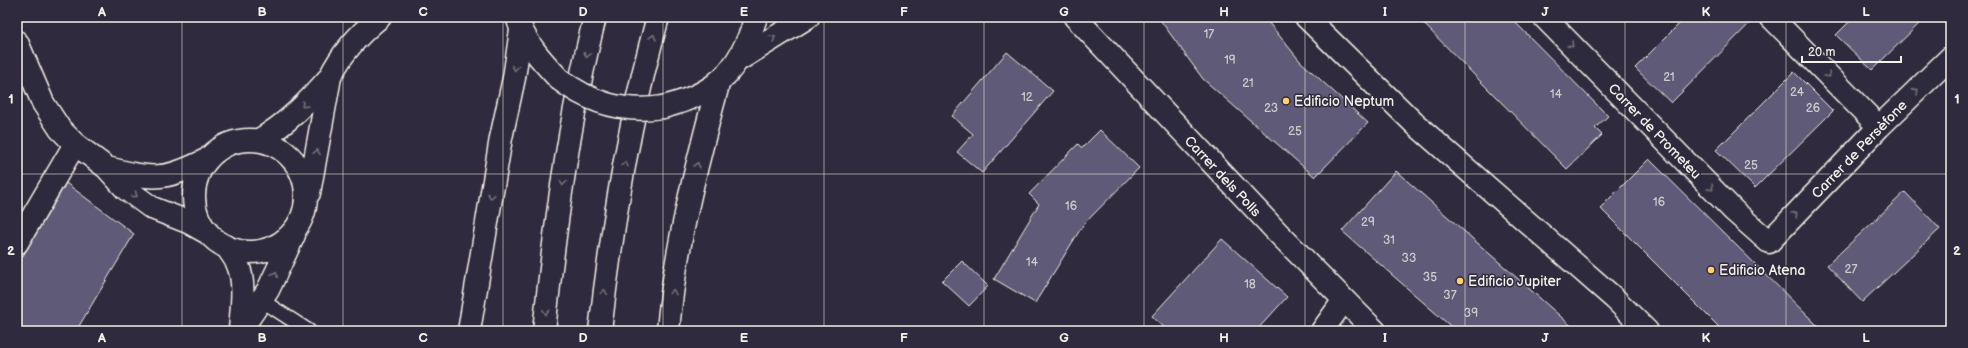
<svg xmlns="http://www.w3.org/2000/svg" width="1968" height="348" viewBox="0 0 1968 348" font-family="'Balsamiq Sans',sans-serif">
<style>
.building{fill:#5e5a77;stroke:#f4f1e8}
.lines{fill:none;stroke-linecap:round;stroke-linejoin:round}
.lane-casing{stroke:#f4f1e8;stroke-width:16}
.street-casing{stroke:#f4f1e8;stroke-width:25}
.secondary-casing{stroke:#f4f1e8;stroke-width:25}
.highway-casing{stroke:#f4f1e8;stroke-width:25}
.lane{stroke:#2f2a3d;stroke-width:13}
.street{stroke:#2f2a3d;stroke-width:22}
.secondary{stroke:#2f2a3d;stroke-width:22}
.highway{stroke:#2f2a3d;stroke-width:22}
.secondary-bridge-casing{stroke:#f4f1e8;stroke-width:25;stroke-linecap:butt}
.secondary-bridge{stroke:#2f2a3d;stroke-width:22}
.oneway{stroke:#747079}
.grid{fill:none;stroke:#f4f1e8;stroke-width:1;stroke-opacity:0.55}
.poi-dot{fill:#ffd166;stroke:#2f2a3d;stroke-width:1.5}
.labels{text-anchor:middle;stroke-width:3;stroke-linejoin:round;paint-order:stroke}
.number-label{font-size:12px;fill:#cecbcc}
.poi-label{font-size:14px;fill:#f4f1e8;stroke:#2f2a3d;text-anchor:start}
.street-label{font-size:14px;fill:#f4f1e8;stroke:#2f2a3d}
.neatline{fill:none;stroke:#f4f1e8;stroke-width:1.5}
.grid-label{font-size:13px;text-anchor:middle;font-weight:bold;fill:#f4f1e8}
</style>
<rect width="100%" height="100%" fill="#2f2a3d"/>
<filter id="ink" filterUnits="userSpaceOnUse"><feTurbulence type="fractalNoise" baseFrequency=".025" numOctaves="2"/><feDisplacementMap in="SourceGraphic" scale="8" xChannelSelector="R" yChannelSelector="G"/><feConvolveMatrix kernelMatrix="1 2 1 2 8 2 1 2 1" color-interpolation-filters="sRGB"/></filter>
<g filter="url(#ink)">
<path class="building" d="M 1158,17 L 1264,17 L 1300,61 L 1368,123 L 1315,177 L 1203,79 Z
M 1417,17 L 1510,17 L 1608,116 L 1595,128 L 1602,135 L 1567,169 Z
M 1686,17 L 1756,17 L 1671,103 L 1635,68 Z
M 1854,17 L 1926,17 L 1872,70 L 1836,35 Z
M 1007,52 L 1053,91 L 982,173 L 957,152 L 973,134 L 952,116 Z
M 1794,72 L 1833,111 L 1755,188 L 1716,150 Z
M 1100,130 L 1139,168 L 1083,225 L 1035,303 L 994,279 L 1039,204 L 1029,194 L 1078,144 L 1082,148 Z
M 1649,159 L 1823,331 L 1723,331 L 1600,208 Z
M 1396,171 L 1577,331 L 1456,331 L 1342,231 Z
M 66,183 L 134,234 L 76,331 L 17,331 L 17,266 Z
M 1905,192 L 1940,229 L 1862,302 L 1827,265 Z
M 1222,239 L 1287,297 L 1256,331 L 1168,331 L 1152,316 Z
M 962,261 L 988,286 L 969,306 L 942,281 Z"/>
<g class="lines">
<g class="lane-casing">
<path id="lane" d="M 261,300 L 309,331"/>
</g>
<g class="street-casing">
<path id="street" d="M 1306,17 L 1414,123 L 1615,299 L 1647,331
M 1544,17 L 1734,211 L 1769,242 L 1879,127 L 1951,57
M 1771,17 L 1879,127
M 17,243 L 75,144
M 1322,331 L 1344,300"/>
</g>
<g class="secondary-casing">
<path id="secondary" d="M 517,17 C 524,42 542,61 559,79
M 1075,17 L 1279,234 L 1375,331
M 17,42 L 43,103 L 60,129 L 75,144 L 107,168 L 126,189 L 152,208 L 188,222 L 206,232
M 740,59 L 808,17
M 663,107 C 717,94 740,70 756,17
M194 196a56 56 0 1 1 112 0a56 56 0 1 1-112 0Z
M 259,140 C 287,124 309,101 330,77
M 107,168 C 152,179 163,182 206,160
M 309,193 L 330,77 C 342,52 359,34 380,17
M 226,246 C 230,252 235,258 238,265 C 246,285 241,310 240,331
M 240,331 L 268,290 L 294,235"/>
</g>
<g class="highway-casing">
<path id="highway" d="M 469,331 L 501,138 L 514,78 L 521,30
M 544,331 C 555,226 569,120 595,17
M 600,331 C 612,226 629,119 658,17
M 668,331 C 675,246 697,163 719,81"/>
</g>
<use href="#lane" class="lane"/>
<use href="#street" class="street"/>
<use href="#secondary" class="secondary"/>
<use href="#highway" class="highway"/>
<g class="secondary-bridge-casing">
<path id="secondary-bridge" d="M 559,79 C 590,103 623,113 663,107"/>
</g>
<use href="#secondary-bridge" class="secondary-bridge"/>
</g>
<defs><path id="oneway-chevron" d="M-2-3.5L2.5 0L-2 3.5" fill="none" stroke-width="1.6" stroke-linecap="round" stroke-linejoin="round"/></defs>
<g class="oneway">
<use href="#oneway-chevron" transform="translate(653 37) rotate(-74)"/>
<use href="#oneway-chevron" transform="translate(773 38) rotate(-32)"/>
<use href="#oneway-chevron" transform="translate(1571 45) rotate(46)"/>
<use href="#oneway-chevron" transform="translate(587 55) rotate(102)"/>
<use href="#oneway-chevron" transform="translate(515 68) rotate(98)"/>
<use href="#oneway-chevron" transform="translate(1828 75) rotate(46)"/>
<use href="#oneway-chevron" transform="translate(1916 91) rotate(-44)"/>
<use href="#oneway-chevron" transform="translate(304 105) rotate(136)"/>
<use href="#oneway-chevron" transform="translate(317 152) rotate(-81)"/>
<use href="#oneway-chevron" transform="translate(625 164) rotate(-80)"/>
<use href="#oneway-chevron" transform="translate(697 165) rotate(-76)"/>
<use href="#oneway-chevron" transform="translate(563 183) rotate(98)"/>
<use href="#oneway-chevron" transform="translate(1711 188) rotate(46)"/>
<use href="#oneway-chevron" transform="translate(135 195) rotate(36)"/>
<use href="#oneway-chevron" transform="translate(491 196) rotate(99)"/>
<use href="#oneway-chevron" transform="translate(1795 214) rotate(-46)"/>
<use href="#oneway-chevron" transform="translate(275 274) rotate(-66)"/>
<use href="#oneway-chevron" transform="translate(604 292) rotate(-83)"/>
<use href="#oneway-chevron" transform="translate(673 292) rotate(-81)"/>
<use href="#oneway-chevron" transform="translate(546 312) rotate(96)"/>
</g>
</g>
<path class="grid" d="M 182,17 L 182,331M 343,17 L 343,331M 503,17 L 503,331M 663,17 L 663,331M 824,17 L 824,331M 984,17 L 984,331M 1144,17 L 1144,331M 1305,17 L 1305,331M 1465,17 L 1465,331M 1625,17 L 1625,331M 1786,17 L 1786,331M 17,174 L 1951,174"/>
<g class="poi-dot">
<circle cx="1286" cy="101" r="4"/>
<circle cx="1711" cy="270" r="4"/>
<circle cx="1460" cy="281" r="4"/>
</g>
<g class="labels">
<g class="number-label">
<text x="1209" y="38">17</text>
<text x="1230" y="64">19</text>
<text x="1669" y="81">21</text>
<text x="1248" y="87">21</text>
<text x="1797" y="96">24</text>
<text x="1556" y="98">14</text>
<text x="1027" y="101">12</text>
<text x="1271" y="112">23</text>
<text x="1813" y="112">26</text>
<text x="1295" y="135">25</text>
<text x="1751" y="169">25</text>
<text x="1659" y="206">16</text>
<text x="1071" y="210">16</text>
<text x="1368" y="226">29</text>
<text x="1389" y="244">31</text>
<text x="1409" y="262">33</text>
<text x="1032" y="266">14</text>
<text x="1851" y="273">27</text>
<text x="1430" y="281">35</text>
<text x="1250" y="288">18</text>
<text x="1450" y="299">37</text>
<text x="1471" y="317">39</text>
</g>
<g class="poi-label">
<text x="1294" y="106">Edificio Neptum</text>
<text x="1719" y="275">Edificio Atena</text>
<text x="1468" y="286">Edificio Jupiter</text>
</g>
<g class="street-label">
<text transform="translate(1655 131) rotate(46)" y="5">Carrer de Prometeu</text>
<text transform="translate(1859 149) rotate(-46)" y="5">Carrer de Persèfone</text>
<text transform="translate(1223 176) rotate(47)" y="5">Carrer dels Polls</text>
</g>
</g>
<rect width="1968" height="348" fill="none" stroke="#2f2a3d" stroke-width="44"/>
<path d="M1802 56v6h99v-6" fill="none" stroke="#f4f1e8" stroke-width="2"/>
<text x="1808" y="56" font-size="12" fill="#f4f1e8" stroke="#2f2a3d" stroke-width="3" paint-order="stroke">20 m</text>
<rect x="22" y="22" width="1924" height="304" class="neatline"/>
<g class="grid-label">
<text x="102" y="16">A</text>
<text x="262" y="16">B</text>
<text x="423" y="16">C</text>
<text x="583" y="16">D</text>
<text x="744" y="16">E</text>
<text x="904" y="16">F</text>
<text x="1064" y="16">G</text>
<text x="1224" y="16">H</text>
<text x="1385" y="16">I</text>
<text x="1545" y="16">J</text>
<text x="1706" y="16">K</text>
<text x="1866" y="16">L</text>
<text x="11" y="103">1</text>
<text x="1957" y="103">1</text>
<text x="11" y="255">2</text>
<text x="1957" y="255">2</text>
<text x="102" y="342">A</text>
<text x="262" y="342">B</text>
<text x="423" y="342">C</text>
<text x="583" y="342">D</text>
<text x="744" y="342">E</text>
<text x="904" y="342">F</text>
<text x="1064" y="342">G</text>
<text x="1224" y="342">H</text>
<text x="1385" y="342">I</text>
<text x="1545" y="342">J</text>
<text x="1706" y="342">K</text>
<text x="1866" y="342">L</text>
</g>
</svg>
